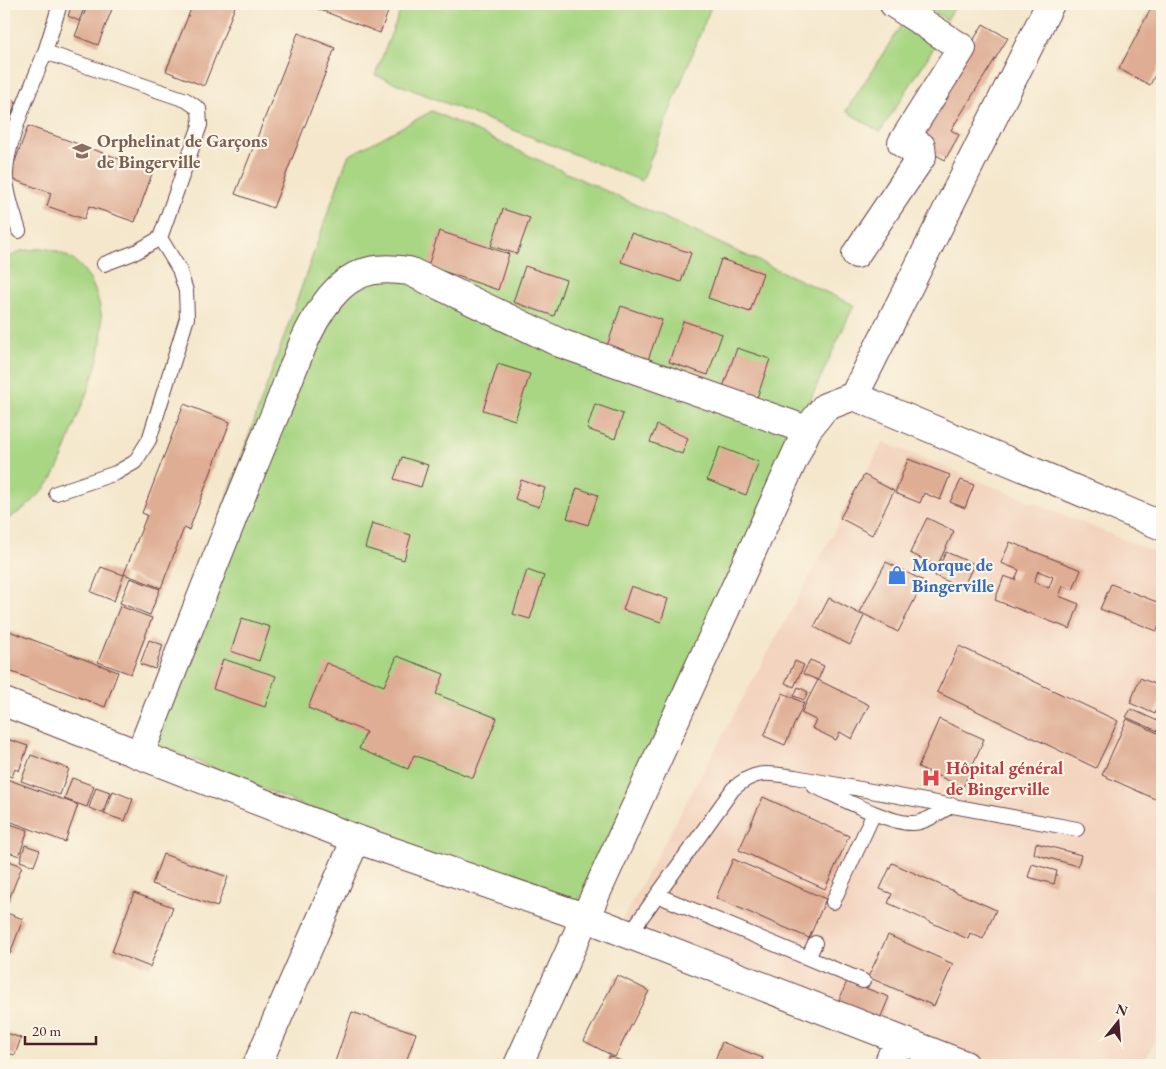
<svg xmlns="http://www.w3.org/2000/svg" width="1166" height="1069" viewBox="0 0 1166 1069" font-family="'EB Garamond',serif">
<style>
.built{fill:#f3d4bf}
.green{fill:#a8d683;stroke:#797a57}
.building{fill:#dfad94;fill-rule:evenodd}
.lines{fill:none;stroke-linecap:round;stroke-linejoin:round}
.lane-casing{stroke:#643d43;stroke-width:16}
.street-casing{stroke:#643d43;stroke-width:30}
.lane{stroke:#fff;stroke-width:14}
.street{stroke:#fff;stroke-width:28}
.labels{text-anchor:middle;stroke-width:4.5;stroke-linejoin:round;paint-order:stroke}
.education-label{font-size:18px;font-weight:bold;fill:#785e54;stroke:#fcf5e5;text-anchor:start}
.shop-label{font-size:18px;font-weight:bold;fill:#366cbe;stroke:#fcf5e5;text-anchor:start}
.health-label{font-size:18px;font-weight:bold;fill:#be3a42;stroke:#fcf5e5;text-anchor:start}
</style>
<rect width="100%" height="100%" fill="#fcf5e5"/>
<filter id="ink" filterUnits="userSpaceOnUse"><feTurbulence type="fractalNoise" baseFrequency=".02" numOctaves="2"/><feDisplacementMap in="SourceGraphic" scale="10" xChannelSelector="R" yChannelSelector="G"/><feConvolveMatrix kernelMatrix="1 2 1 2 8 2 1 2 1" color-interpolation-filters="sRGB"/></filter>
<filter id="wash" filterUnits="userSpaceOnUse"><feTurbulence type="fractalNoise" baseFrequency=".0096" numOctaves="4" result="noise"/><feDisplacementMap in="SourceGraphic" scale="20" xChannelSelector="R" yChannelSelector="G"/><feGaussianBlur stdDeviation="1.12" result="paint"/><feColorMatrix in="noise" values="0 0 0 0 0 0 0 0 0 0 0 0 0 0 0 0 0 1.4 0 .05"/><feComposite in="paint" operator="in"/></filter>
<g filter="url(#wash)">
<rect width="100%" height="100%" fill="#f4e7cc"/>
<path class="built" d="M 883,442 L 1162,555 L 1162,1024 L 1143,1065 L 991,1065 L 622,920 Z"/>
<path class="green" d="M 403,4 L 712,4 L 642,181 L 375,75 Z
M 921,4 L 957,4 L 947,20 Z
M 902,24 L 935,46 L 880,132 L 846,111 Z
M 432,111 L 854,305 L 571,918 L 142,738 L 348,156 Z
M 44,248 C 69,254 84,264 94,288 C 114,335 92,379 75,423 C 67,444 60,471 45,488 C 33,503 20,512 4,521 L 4,260 L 21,251 Z"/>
<g id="blocks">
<path class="building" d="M 72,4 L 86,4 L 79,21 L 68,16 Z
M 88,4 L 114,4 L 98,45 L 75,36 Z
M 193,4 L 236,4 L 204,86 L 166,71 Z
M 305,4 L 391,4 L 380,33 Z
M 1153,4 L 1162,4 L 1162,61 L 1150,85 L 1119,69 Z
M 983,24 L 1008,38 L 951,130 L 959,135 L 945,160 L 905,137 L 966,53 Z
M 298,33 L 335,48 L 273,208 L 235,194 Z
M 4,96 L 16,101 L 4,137 Z
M 28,126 L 153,171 L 135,222 L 89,206 L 84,219 L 47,206 L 51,193 L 9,178 Z
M 503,209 L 530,218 L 517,254 L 491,246 Z
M 439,231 L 509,254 L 498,290 L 428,266 Z
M 631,233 L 691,253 L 681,282 L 621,262 Z
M 721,259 L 763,273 L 750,312 L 708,298 Z
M 525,266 L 566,280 L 554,316 L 513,302 Z
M 621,306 L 662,320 L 648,360 L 607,346 Z
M 683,321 L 722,334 L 708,375 L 669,362 Z
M 737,348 L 770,359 L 757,398 L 723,387 Z
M 498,364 L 530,374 L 515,420 L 483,410 Z
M 184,404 L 230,422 L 189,530 L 184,528 L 161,588 L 124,574 L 147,515 L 142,513 Z
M 595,404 L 623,414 L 615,439 L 587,429 Z
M 657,425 L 688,438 L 682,454 L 650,442 Z
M 720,447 L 759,462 L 746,495 L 707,480 Z
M 402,457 L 428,465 L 421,487 L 394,479 Z
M 908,459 L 950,475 L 940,500 L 924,493 L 920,503 L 895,493 Z
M 864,475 L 894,491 L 872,535 L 840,518 Z
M 521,480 L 545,488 L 539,507 L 515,499 Z
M 961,480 L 974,485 L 965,508 L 950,502 Z
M 577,488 L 598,495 L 588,525 L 567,518 Z
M 927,518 L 954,531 L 937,566 L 910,553 Z
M 372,523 L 411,535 L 404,560 L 365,548 Z
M 1010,542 L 1081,570 L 1073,590 L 1063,586 L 1059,596 L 1079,604 L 1070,629 L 995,600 L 1004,576 L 1015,580 L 1019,570 L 1001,563 ZM 1038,571 L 1053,577 L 1049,588 L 1034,582 Z
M 946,552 L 974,564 L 963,588 L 935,576 Z
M 886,562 L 924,581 L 898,632 L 860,612 Z
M 101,567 L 124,575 L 114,601 L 91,592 Z
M 527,570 L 544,576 L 530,619 L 513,614 Z
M 130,578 L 160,589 L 150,615 L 120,603 Z
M 1111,584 L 1162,604 L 1162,619 L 1157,631 L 1100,609 Z
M 631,586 L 668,599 L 661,622 L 623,610 Z
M 829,598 L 864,616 L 850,645 L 814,627 Z
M 120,606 L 152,618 L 131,674 L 98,662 Z
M 242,618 L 270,627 L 259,661 L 231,651 Z
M 4,629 L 118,672 L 105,707 L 4,669 Z
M 149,640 L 163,645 L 155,669 L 140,664 Z
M 959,646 L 1118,721 L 1096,768 L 937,692 Z
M 397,656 L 444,674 L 436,694 L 497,718 L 473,778 L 414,755 L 408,769 L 359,749 L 366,732 L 308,708 L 326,663 L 384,686 Z
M 223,659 L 276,676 L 265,707 L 213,689 Z
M 810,660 L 824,666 L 818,680 L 803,674 Z
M 795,661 L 804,665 L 794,687 L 785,683 Z
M 1140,678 L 1162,687 L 1162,696 L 1155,714 L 1130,703 Z
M 818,680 L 869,705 L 852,739 L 840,732 L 836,740 L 812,728 L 816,720 L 801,713 Z
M 798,687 L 808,692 L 804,700 L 794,696 Z
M 783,693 L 804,703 L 785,745 L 764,736 Z
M 1131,709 L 1162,723 L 1162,733 L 1126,717 Z
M 939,719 L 984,739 L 963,787 L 918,767 Z
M 1127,719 L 1162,735 L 1162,802 L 1102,775 Z
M 4,738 L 28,746 L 19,771 L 15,769 L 12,777 L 4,774 Z
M 31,755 L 69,769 L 60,795 L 21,781 Z
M 4,778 L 78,805 L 65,842 L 4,819 Z
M 72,778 L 94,786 L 87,807 L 64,799 Z
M 96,787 L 110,792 L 103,813 L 89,808 Z
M 113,791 L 133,799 L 125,821 L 104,814 Z
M 763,797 L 849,836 L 825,889 L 739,850 Z
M 4,822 L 28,830 L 19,856 L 4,850 Z
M 1036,843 L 1081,855 L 1078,866 L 1034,854 Z
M 25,845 L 40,850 L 34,866 L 20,861 Z
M 163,854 L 228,877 L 217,907 L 152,884 Z
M 4,859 L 22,866 L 6,907 L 4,907 Z
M 733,859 L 826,899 L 809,938 L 716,898 Z
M 892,863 L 996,910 L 983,939 L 970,933 L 968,939 L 888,903 L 892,894 L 880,889 Z
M 1032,864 L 1057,871 L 1054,884 L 1028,877 Z
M 134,893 L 173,907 L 150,967 L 112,952 Z
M 4,912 L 23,919 L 10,954 L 4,952 Z
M 888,935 L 953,964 L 934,1006 L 868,977 Z
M 617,975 L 649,991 L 615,1057 L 584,1041 Z
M 847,981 L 889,997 L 880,1019 L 838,1003 Z
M 352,1012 L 416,1033 L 405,1065 L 334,1065 Z
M 4,1032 L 21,1038 L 15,1055 L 4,1052 Z
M 722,1042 L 763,1058 L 760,1065 L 713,1065 Z
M 609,1056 L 630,1065 L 605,1065 Z"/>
</g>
</g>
<g filter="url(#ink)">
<use href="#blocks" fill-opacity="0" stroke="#643d43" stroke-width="1"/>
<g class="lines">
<g class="lane-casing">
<path id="lane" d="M 45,52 L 60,4
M 19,231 C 14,214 7,197 6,178 C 4,145 33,85 45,52 L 186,100 L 199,109 L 200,125 L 160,238 L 136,252 L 104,264
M 56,493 L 116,473 L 135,462 L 149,440 L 187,318 L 186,291 L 179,269 L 160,238
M 814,786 C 837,796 888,823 911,823 C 925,824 941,811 953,805
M 657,895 L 863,981
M 833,902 L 874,813
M 628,936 L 733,789 C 755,769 768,773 795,777 L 1077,829
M 808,958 L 815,943"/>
</g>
<g class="street-casing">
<path id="street" d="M 894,4 L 962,48 L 902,143 L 922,156
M 856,254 L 922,156 L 921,146
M 854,396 L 1162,526
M 4,702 L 356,839 L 584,917 L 965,1065
M 140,754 C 185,640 228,525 276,412 C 293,372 307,319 339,288 C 360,268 382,267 409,271 L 560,343 L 807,430
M 257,1065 L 356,839
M 518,1065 L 807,430 L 825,407 L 854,396 L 1050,4
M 888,1065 L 898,1040"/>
</g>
<use href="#lane" class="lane"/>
<use href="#street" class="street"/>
</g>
</g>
<defs>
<g id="school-bare" transform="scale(1.5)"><path d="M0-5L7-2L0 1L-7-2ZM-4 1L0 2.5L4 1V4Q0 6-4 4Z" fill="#8d6e63" stroke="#fcf5e5" stroke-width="2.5" paint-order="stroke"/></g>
<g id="shop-bare" transform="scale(1.5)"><path d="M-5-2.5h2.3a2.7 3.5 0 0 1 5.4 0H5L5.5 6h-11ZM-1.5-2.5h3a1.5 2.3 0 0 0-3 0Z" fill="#3f7fe0" stroke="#fcf5e5" stroke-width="2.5" paint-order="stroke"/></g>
<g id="hospital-bare" transform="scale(1.5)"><path d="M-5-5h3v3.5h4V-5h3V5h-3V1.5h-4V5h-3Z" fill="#e0444e" stroke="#fcf5e5" stroke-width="2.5" paint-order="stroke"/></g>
</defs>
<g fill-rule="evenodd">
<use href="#school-bare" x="82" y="151"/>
<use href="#shop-bare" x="897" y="575"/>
<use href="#hospital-bare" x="931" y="778"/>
</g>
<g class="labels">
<g class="education-label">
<text x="97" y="147">Orphelinat de Garçons<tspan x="97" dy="21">de Bingerville</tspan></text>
</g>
<g class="shop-label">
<text x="912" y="571">Morque de<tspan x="912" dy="21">Bingerville</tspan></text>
</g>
<g class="health-label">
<text x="946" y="774">Hôpital général<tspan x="946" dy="21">de Bingerville</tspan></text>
</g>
</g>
<rect width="1166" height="1069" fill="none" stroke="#fcf5e5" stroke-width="20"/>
<g transform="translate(1118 1022) rotate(17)" stroke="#fcf5e5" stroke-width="4" paint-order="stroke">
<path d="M0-4L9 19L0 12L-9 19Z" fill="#4a1f2b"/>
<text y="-8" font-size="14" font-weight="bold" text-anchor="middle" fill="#4a1f2b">N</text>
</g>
<path d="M25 1036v8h71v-8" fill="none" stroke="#4a1f2b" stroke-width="2.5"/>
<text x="32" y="1036" font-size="15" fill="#4a1f2b" stroke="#fcf5e5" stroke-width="4" paint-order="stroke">20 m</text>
</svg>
